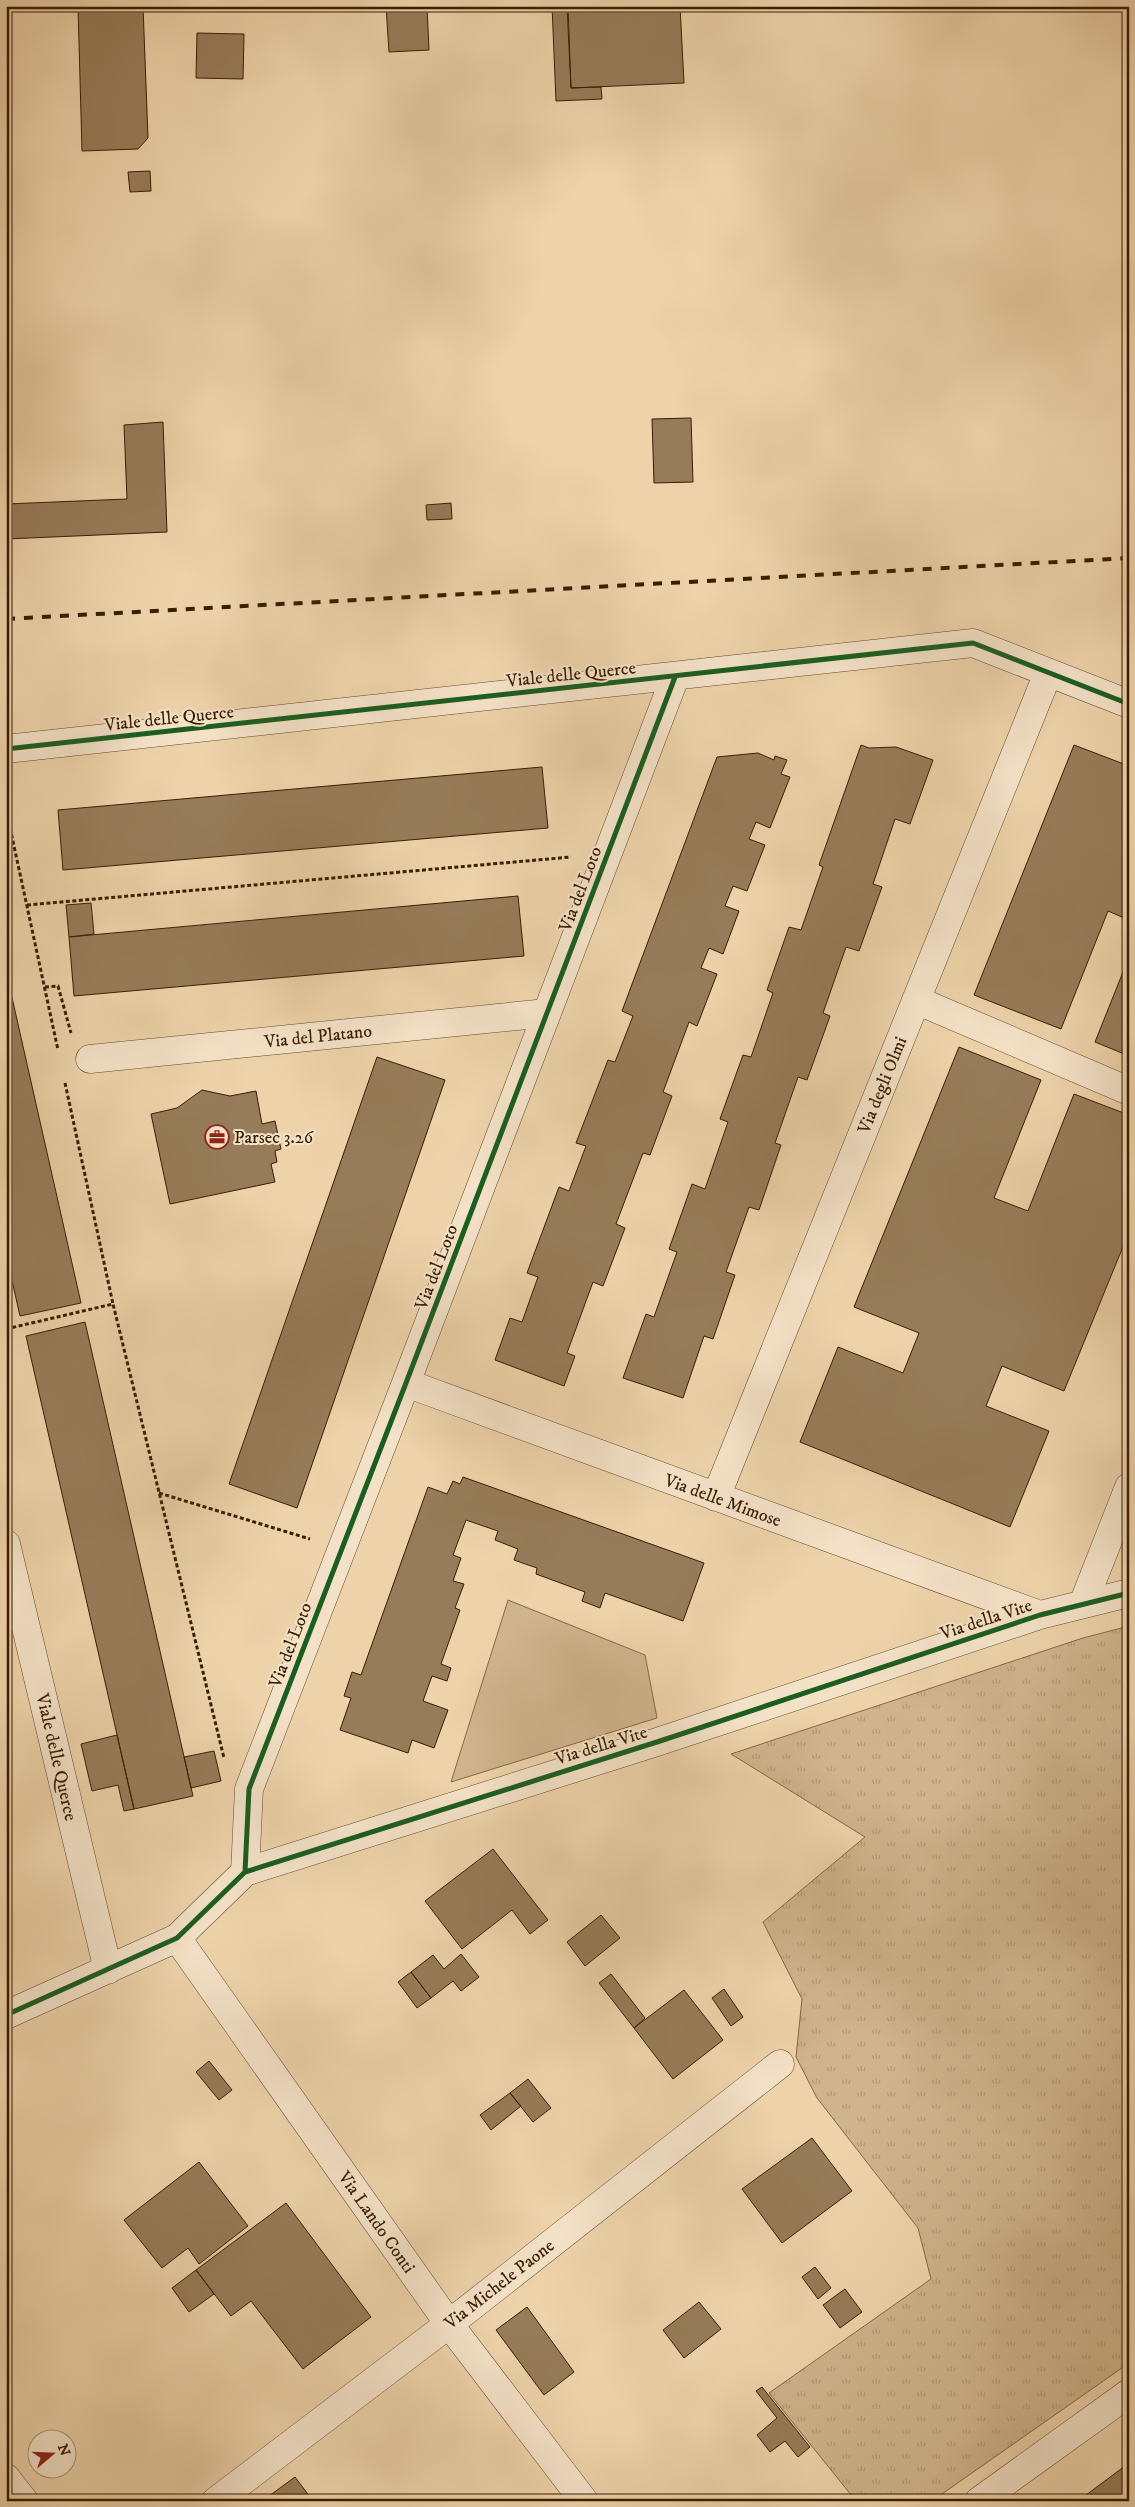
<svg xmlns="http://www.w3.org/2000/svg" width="1135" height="2507" viewBox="0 0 1135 2507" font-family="'IM FELL DW Pica',serif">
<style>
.grass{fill:url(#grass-tufts);stroke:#846847}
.green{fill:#cfb48d;stroke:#846847}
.building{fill:#977c59;stroke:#391d01}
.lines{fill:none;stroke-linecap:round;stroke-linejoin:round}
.minor-casing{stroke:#664a2b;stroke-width:29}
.path{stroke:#391d01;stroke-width:3;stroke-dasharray:4 2.5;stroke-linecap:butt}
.minor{stroke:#f4e2c8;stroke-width:28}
.rail{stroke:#391d01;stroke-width:4;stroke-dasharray:9 9;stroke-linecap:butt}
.cycleway-casing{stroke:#f4e2c8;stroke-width:8}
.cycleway{stroke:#1b5e20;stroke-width:5}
.labels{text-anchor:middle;stroke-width:4;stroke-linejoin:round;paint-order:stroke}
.street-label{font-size:18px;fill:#391d01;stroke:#f4e2c8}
.poi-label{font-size:18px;fill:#391d01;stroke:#f4e2c8;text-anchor:start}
</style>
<defs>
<pattern id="grass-tufts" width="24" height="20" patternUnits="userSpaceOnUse" patternTransform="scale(1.25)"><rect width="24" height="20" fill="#cfb48d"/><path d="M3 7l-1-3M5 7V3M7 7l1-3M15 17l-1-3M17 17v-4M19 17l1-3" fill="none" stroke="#b29a78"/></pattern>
</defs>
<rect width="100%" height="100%" fill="#eed3aa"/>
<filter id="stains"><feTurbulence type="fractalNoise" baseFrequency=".004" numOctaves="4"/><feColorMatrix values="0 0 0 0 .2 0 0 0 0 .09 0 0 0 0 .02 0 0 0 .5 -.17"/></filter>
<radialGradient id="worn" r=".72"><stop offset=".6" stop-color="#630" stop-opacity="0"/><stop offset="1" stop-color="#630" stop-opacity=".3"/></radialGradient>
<path class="grass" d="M 1129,1626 L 1129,2363 L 932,2501 L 856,2501 L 769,2393 L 931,2279 L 918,2228 L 817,2098 L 796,2057 L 802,1999 L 763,1922 L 865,1837 L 731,1754 L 1083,1638 Z"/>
<path class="green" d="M 508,1600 L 645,1655 L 657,1718 L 451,1782 Z"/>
<path class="building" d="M 78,6 L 143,6 L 148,138 L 138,149 L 82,151 Z
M 386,6 L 427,6 L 429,50 L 389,52 Z
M 552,6 L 567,6 L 571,88 L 601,87 L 602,99 L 556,101 Z
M 568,6 L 680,6 L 684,83 L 571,88 Z
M 197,33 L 244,34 L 243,79 L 196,78 Z
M 150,171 L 151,191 L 130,192 L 128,172 Z
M 691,418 L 693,482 L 654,483 L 652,419 Z
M 163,422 L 167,532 L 6,539 L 6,504 L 127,499 L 124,425 Z
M 451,503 L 452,519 L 427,520 L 426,505 Z
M 861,745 L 869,748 L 896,747 L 933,760 L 910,824 L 895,819 L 873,884 L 882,887 L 859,951 L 846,947 L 823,1013 L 830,1016 L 807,1080 L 798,1077 L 775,1143 L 781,1145 L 759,1210 L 749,1207 L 726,1272 L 735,1275 L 713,1339 L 704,1336 L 683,1398 L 623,1378 L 646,1314 L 654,1317 L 677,1252 L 669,1249 L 692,1184 L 705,1189 L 728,1122 L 720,1119 L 743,1055 L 751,1057 L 773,993 L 767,990 L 789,927 L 801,930 L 823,867 L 819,865 Z
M 1074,745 L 1129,766 L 1129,920 L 1108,911 L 1061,1029 L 974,995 Z
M 758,753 L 774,760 L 775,756 L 787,760 L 781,774 L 790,777 L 770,828 L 756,822 L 749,839 L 765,845 L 747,891 L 733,886 L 725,906 L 739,911 L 723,954 L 709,948 L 701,968 L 717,974 L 697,1026 L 689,1022 L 663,1092 L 672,1096 L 650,1155 L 643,1153 L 616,1224 L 625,1228 L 603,1286 L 593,1282 L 567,1353 L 575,1356 L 564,1386 L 495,1360 L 510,1318 L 522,1322 L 538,1277 L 527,1273 L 559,1187 L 569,1191 L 586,1146 L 576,1143 L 608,1060 L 615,1062 L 633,1016 L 622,1011 L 717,757 Z
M 542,767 L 548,828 L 63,870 L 58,810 Z
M 518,896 L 524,956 L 74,996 L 69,937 Z
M 91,903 L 94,934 L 69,937 L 66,905 Z
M 1129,957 L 1129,1056 L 1095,1042 Z
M 6,971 L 81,1303 L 20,1316 L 6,1254 Z
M 959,1047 L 1041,1080 L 994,1198 L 1028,1211 L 1074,1094 L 1129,1115 L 1129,1232 L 1064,1391 L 1002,1366 L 986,1406 L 1049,1431 L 1010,1527 L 800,1442 L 838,1347 L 903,1373 L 919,1333 L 854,1307 Z
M 377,1057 L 445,1080 L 297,1508 L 229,1484 Z
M 202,1090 L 230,1096 L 256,1091 L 262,1124 L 275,1121 L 281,1149 L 275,1151 L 277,1162 L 271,1164 L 275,1182 L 170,1204 L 151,1114 L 177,1108 Z
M 85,1322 L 193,1796 L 134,1809 L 26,1336 Z
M 463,1477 L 704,1563 L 683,1621 L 605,1593 L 600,1608 L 582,1601 L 585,1592 L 536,1574 L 537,1568 L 514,1560 L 518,1549 L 495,1540 L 498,1531 L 466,1520 L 453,1555 L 461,1558 L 453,1581 L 464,1584 L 455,1608 L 460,1610 L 441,1664 L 451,1668 L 447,1681 L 432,1676 L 423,1701 L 448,1710 L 434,1748 L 412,1740 L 408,1753 L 340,1730 L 351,1698 L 344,1696 L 352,1672 L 361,1675 L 428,1487 L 447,1494 L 453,1481 L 460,1484 Z
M 117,1735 L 134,1809 L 124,1811 L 118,1785 L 92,1791 L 81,1744 Z
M 214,1751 L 221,1781 L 191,1788 L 184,1757 Z
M 493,1849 L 548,1920 L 530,1934 L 512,1910 L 462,1949 L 425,1901 Z
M 601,1915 L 620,1938 L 585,1966 L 567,1942 Z
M 6,1923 L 10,1938 L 6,1939 Z
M 461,1954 L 479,1977 L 461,1991 L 453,1981 L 431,1998 L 411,1972 L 433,1955 L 444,1969 Z
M 411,1972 L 431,1998 L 417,2008 L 398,1982 Z
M 611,1974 L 645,2018 L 634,2028 L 599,1983 Z
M 724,1989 L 743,2017 L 731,2026 L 712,1998 Z
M 684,1990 L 723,2040 L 673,2079 L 634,2028 Z
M 209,2061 L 232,2090 L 219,2100 L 196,2072 Z
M 528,2079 L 551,2108 L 533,2122 L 510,2093 Z
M 510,2093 L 521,2106 L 491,2130 L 480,2115 Z
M 812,2138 L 852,2191 L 782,2243 L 742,2189 Z
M 199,2162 L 248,2226 L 199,2264 L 188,2248 L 162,2268 L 124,2220 Z
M 286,2203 L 371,2317 L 303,2369 L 251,2301 L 231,2316 L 196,2270 Z
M 815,2267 L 831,2288 L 818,2299 L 802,2277 Z
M 196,2270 L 214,2294 L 189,2312 L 172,2288 Z
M 845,2289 L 862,2312 L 840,2328 L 823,2305 Z
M 699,2302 L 721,2329 L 684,2358 L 663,2330 Z
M 527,2307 L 574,2372 L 544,2395 L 496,2330 Z
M 762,2387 L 810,2447 L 798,2457 L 785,2441 L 770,2452 L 757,2435 L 777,2418 L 756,2391 Z
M 1129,2463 L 1129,2501 L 1078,2501 Z
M 295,2477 L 313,2501 L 266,2501 L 265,2499 Z"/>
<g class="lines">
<g class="minor-casing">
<path id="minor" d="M 6,749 L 973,643 L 1129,704
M 916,1000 L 1129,1091
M 90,1059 L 547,1013
M 406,1383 L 1040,1615
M 716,1497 L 1048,673
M 6,1544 L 108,1970
M 1083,1604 L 1129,1487
M 245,1872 L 249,1789 L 406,1383 L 675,677
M 177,1938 L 449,2324 L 584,2501
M 6,2015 L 177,1938 L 245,1872 L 657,1742 L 1040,1615 L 1129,1593
M 6,2478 L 24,2501
M 216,2501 L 449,2324 L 780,2064
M 979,2501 L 1129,2393"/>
</g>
<path class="path" d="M 6,809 L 58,1050
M 27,905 L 571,857
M 45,987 L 58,986 L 71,1033
M 65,1083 L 113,1304
M 6,1329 L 113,1304 L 224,1758
M 159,1493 L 310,1539"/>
<use href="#minor" class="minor"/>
<path class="rail" d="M 6,619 L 1129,558"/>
<g class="cycleway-casing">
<path id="cycleway" d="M 6,749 L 973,643 L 1129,704
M 245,1872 L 249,1789 L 406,1383 L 675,677
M 6,2015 L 177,1938 L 245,1872 L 657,1742 L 1040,1615 L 1129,1593"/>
</g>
<use href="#cycleway" class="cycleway"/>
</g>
<defs>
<g id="office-ring" transform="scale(1.25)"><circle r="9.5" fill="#f4e2c8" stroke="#8f2418" stroke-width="1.5"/><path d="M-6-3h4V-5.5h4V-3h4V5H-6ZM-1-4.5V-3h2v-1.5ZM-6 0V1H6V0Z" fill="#8f2418"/></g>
</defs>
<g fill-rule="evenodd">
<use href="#office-ring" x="217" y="1137"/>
</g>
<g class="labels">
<g class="street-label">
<text transform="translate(571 674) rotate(-6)" y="6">Viale delle Querce</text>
<text transform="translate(169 718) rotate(-6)" y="6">Viale delle Querce</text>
<text transform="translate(580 889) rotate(-69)" y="6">Via del Loto</text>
<text transform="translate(318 1036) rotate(-6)" y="6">Via del Platano</text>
<text transform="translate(882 1085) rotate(-68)" y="6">Via degli Olmi</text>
<text transform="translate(436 1267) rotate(-69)" y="6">Via del Loto</text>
<text transform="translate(723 1500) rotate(20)" y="6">Via delle Mimose</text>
<text transform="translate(986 1619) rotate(-18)" y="6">Via della Vite</text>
<text transform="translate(290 1645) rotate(-69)" y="6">Via del Loto</text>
<text transform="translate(601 1745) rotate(-17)" y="6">Via della Vite</text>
<text transform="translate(57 1757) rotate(77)" y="6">Viale delle Querce</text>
<text transform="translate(377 2222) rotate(55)" y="6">Via Lando Conti</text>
<text transform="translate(499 2284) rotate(-38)" y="6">Via Michele Paone</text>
</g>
<g class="poi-label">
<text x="234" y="1143">Parsec 3.26</text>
</g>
</g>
<rect width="1135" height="2507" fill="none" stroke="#eed3aa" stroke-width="25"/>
<rect x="8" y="8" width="1120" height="2492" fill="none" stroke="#391d01" stroke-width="2.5"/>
<rect x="12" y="12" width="1110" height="2482" fill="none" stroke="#391d01"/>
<g transform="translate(52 2454) rotate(71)"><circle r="24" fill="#f4e2c8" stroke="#a99378"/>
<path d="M0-4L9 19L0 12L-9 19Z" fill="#8f2418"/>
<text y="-8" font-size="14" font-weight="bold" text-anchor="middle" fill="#391d01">N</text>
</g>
<rect width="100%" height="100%" filter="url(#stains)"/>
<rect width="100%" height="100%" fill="url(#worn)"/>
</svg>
